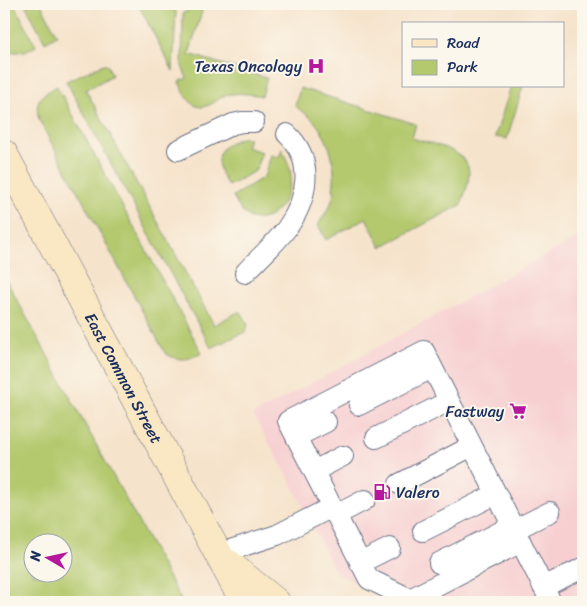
<svg xmlns="http://www.w3.org/2000/svg" width="587" height="606" viewBox="0 0 587 606" font-family="Sriracha,sans-serif">
<style>
.built{fill:#f7cfd1}
.green{fill:#b4c96e;stroke:#687c66;fill-rule:evenodd}
.lines{fill:none;stroke-linecap:round;stroke-linejoin:round}
.lane-casing{stroke:#686e84;stroke-width:22}
.secondary-casing{stroke:#686e84;stroke-width:29}
.lane{stroke:#fff;stroke-width:20}
.secondary{stroke:#fae7c3;stroke-width:28}
.labels{text-anchor:middle;stroke-width:4;stroke-linejoin:round;paint-order:stroke}
.poi-label{font-size:16px;fill:#1b2f5e;stroke:#fbf7ec;text-anchor:end}
.street-label{font-size:16px;fill:#1b2f5e;stroke:#fbf7ec}
</style>
<rect width="100%" height="100%" fill="#fbf7ec"/>
<filter id="ink" filterUnits="userSpaceOnUse"><feTurbulence type="fractalNoise" baseFrequency=".02" numOctaves="2"/><feDisplacementMap in="SourceGraphic" scale="10" xChannelSelector="R" yChannelSelector="G"/><feConvolveMatrix kernelMatrix="1 2 1 2 8 2 1 2 1" color-interpolation-filters="sRGB"/></filter>
<filter id="wash" filterUnits="userSpaceOnUse"><feTurbulence type="fractalNoise" baseFrequency=".0096" numOctaves="4" result="noise"/><feDisplacementMap in="SourceGraphic" scale="20" xChannelSelector="R" yChannelSelector="G"/><feGaussianBlur stdDeviation="1.12" result="paint"/><feColorMatrix in="noise" values="0 0 0 0 0 0 0 0 0 0 0 0 0 0 0 0 0 1.4 0 .05"/><feComposite in="paint" operator="in"/></filter>
<g filter="url(#wash)">
<rect width="100%" height="100%" fill="#f6e3cb"/>
<path class="built" d="M 583,235 L 583,602 L 394,602 L 336,573 L 289,478 L 253,415 Z"/>
<path class="green" d="M 4,4 L 14,4 L 36,46 C 25,52 16,54 4,50 Z
M 25,4 L 41,4 L 57,35 L 45,42 Z
M 138,4 L 166,4 L 169,9 L 176,11 L 173,71 Z
M 197,6 L 203,8 L 189,54 L 267,78 L 262,96 C 249,94 239,92 226,95 C 220,97 215,103 209,105 C 192,113 185,94 179,82 L 187,78 L 182,66 L 183,13 Z
M 104,64 L 107,65 L 112,74 L 111,76 L 86,90 L 214,325 L 238,312 L 241,312 C 245,319 251,325 245,332 L 211,348 L 66,81 Z
M 57,86 L 202,353 C 188,360 179,362 165,353 L 39,120 C 34,99 40,96 57,86 Z
M 511,86 L 523,86 L 507,139 L 495,137 Z
M 300,88 L 416,124 L 412,138 C 430,144 470,149 469,174 C 469,184 464,195 461,205 L 381,247 L 366,218 L 326,240 L 318,225 L 330,206 L 335,191 L 333,190 C 337,165 330,140 314,121 C 309,115 301,111 295,106 Z
M 244,137 L 249,138 L 246,147 L 262,152 L 255,171 L 228,186 C 212,160 214,147 244,137 Z
M 282,149 C 286,158 290,166 291,175 C 291,193 278,221 256,219 C 252,218 249,218 246,215 C 239,210 236,202 233,196 L 264,177 L 271,155 L 279,157 Z
M 4,276 L 181,600 L 182,602 L 4,602 ZM 32,544 L 62,544 L 62,574 L 32,574 Z"/>
</g>
<g filter="url(#ink)">
<g class="lines">
<g class="lane-casing">
<path id="lane" d="M 178,150 L 233,124 L 242,122 L 254,122
M 245,273 C 258,259 275,244 287,228 C 308,199 315,160 287,134
M 359,405 L 432,368
M 296,437 L 326,422
M 376,438 L 449,401
M 314,471 L 343,456
M 399,484 L 472,446
M 332,507 L 369,579 L 410,599 L 521,542
M 336,515 L 365,500
M 514,530 L 550,512
M 423,531 L 496,494
M 218,554 L 277,535 L 332,507 L 288,421 L 424,351 L 551,602
M 360,563 L 390,548
M 439,563 L 512,526
M 543,587 L 583,568"/>
</g>
<g class="secondary-casing">
<g id="secondary">
<path id="s1" d="M 4,154 L 244,602"/>
<path d="M 229,564 L 276,602"/>
</g>
</g>
<use href="#lane" class="lane"/>
<use href="#secondary" class="secondary"/>
</g>
</g>
<defs>
<g id="hospital-bare" transform="scale(1.35)"><path d="M-5-5h3v3.5h4V-5h3V5h-3V1.5h-4V5h-3Z" fill="#b5179e" stroke="#fbf7ec" stroke-width="2.5" paint-order="stroke"/></g>
<g id="supermarket-bare" transform="scale(1.35)"><path d="M-6-5.5h2.5l.6 2H6L4.5 2H-2.5L-4.4-4H-6ZM-1.5 3.2a1.3 1.3 0 1 0 .1 0ZM3 3.2a1.3 1.3 0 1 0 .1 0Z" fill="#b5179e" stroke="#fbf7ec" stroke-width="2.5" paint-order="stroke"/></g>
<g id="fuel-bare" transform="scale(1.35)"><path d="M-5.5-6h7V0h2V4h1.3V-2.5L3-4.5l.8-.8L6-3V5H2.5V1h-1V6h-7ZM-4.2-4.7v3.2H.2V-4.7Z" fill="#b5179e" stroke="#fbf7ec" stroke-width="2.5" paint-order="stroke"/></g>
</defs>
<g fill-rule="evenodd">
<use href="#hospital-bare" x="316" y="66"/>
<use href="#supermarket-bare" x="518" y="411"/>
<use href="#fuel-bare" x="382" y="492"/>
</g>
<g class="labels">
<g class="poi-label">
<text x="302" y="72">Texas Oncology</text>
<text x="504" y="417">Fastway</text>
<text x="396" y="498" text-anchor="start">Valero</text>
</g>
<g class="street-label">
<text dy="6" stroke="none"><textPath href="#s1" startOffset="254">East Common Street</textPath></text>
</g>
</g>
<rect width="587" height="606" fill="none" stroke="#fbf7ec" stroke-width="20"/>
<rect x="402" y="22" width="162" height="65" fill="#fbf7ec" stroke="#a1a7b3"/>
<rect x="412" y="39" width="25" height="8" fill="#fae7c3" stroke="#a1a7b3"/>
<text x="447" y="48" font-size="15" fill="#1b2f5e">Road</text>
<rect x="412" y="60" width="25" height="15" fill="#b4c96e" stroke="#a1a7b3"/>
<text x="447" y="72" font-size="15" fill="#1b2f5e">Park</text>
<g transform="translate(48 558) rotate(279)"><circle r="24" fill="#fbf7ec" stroke="#a1a7b3"/>
<path d="M0-4L9 19L0 12L-9 19Z" fill="#b5179e"/>
<text y="-8" font-size="14" font-weight="bold" text-anchor="middle" fill="#1b2f5e">N</text>
</g>
</svg>
